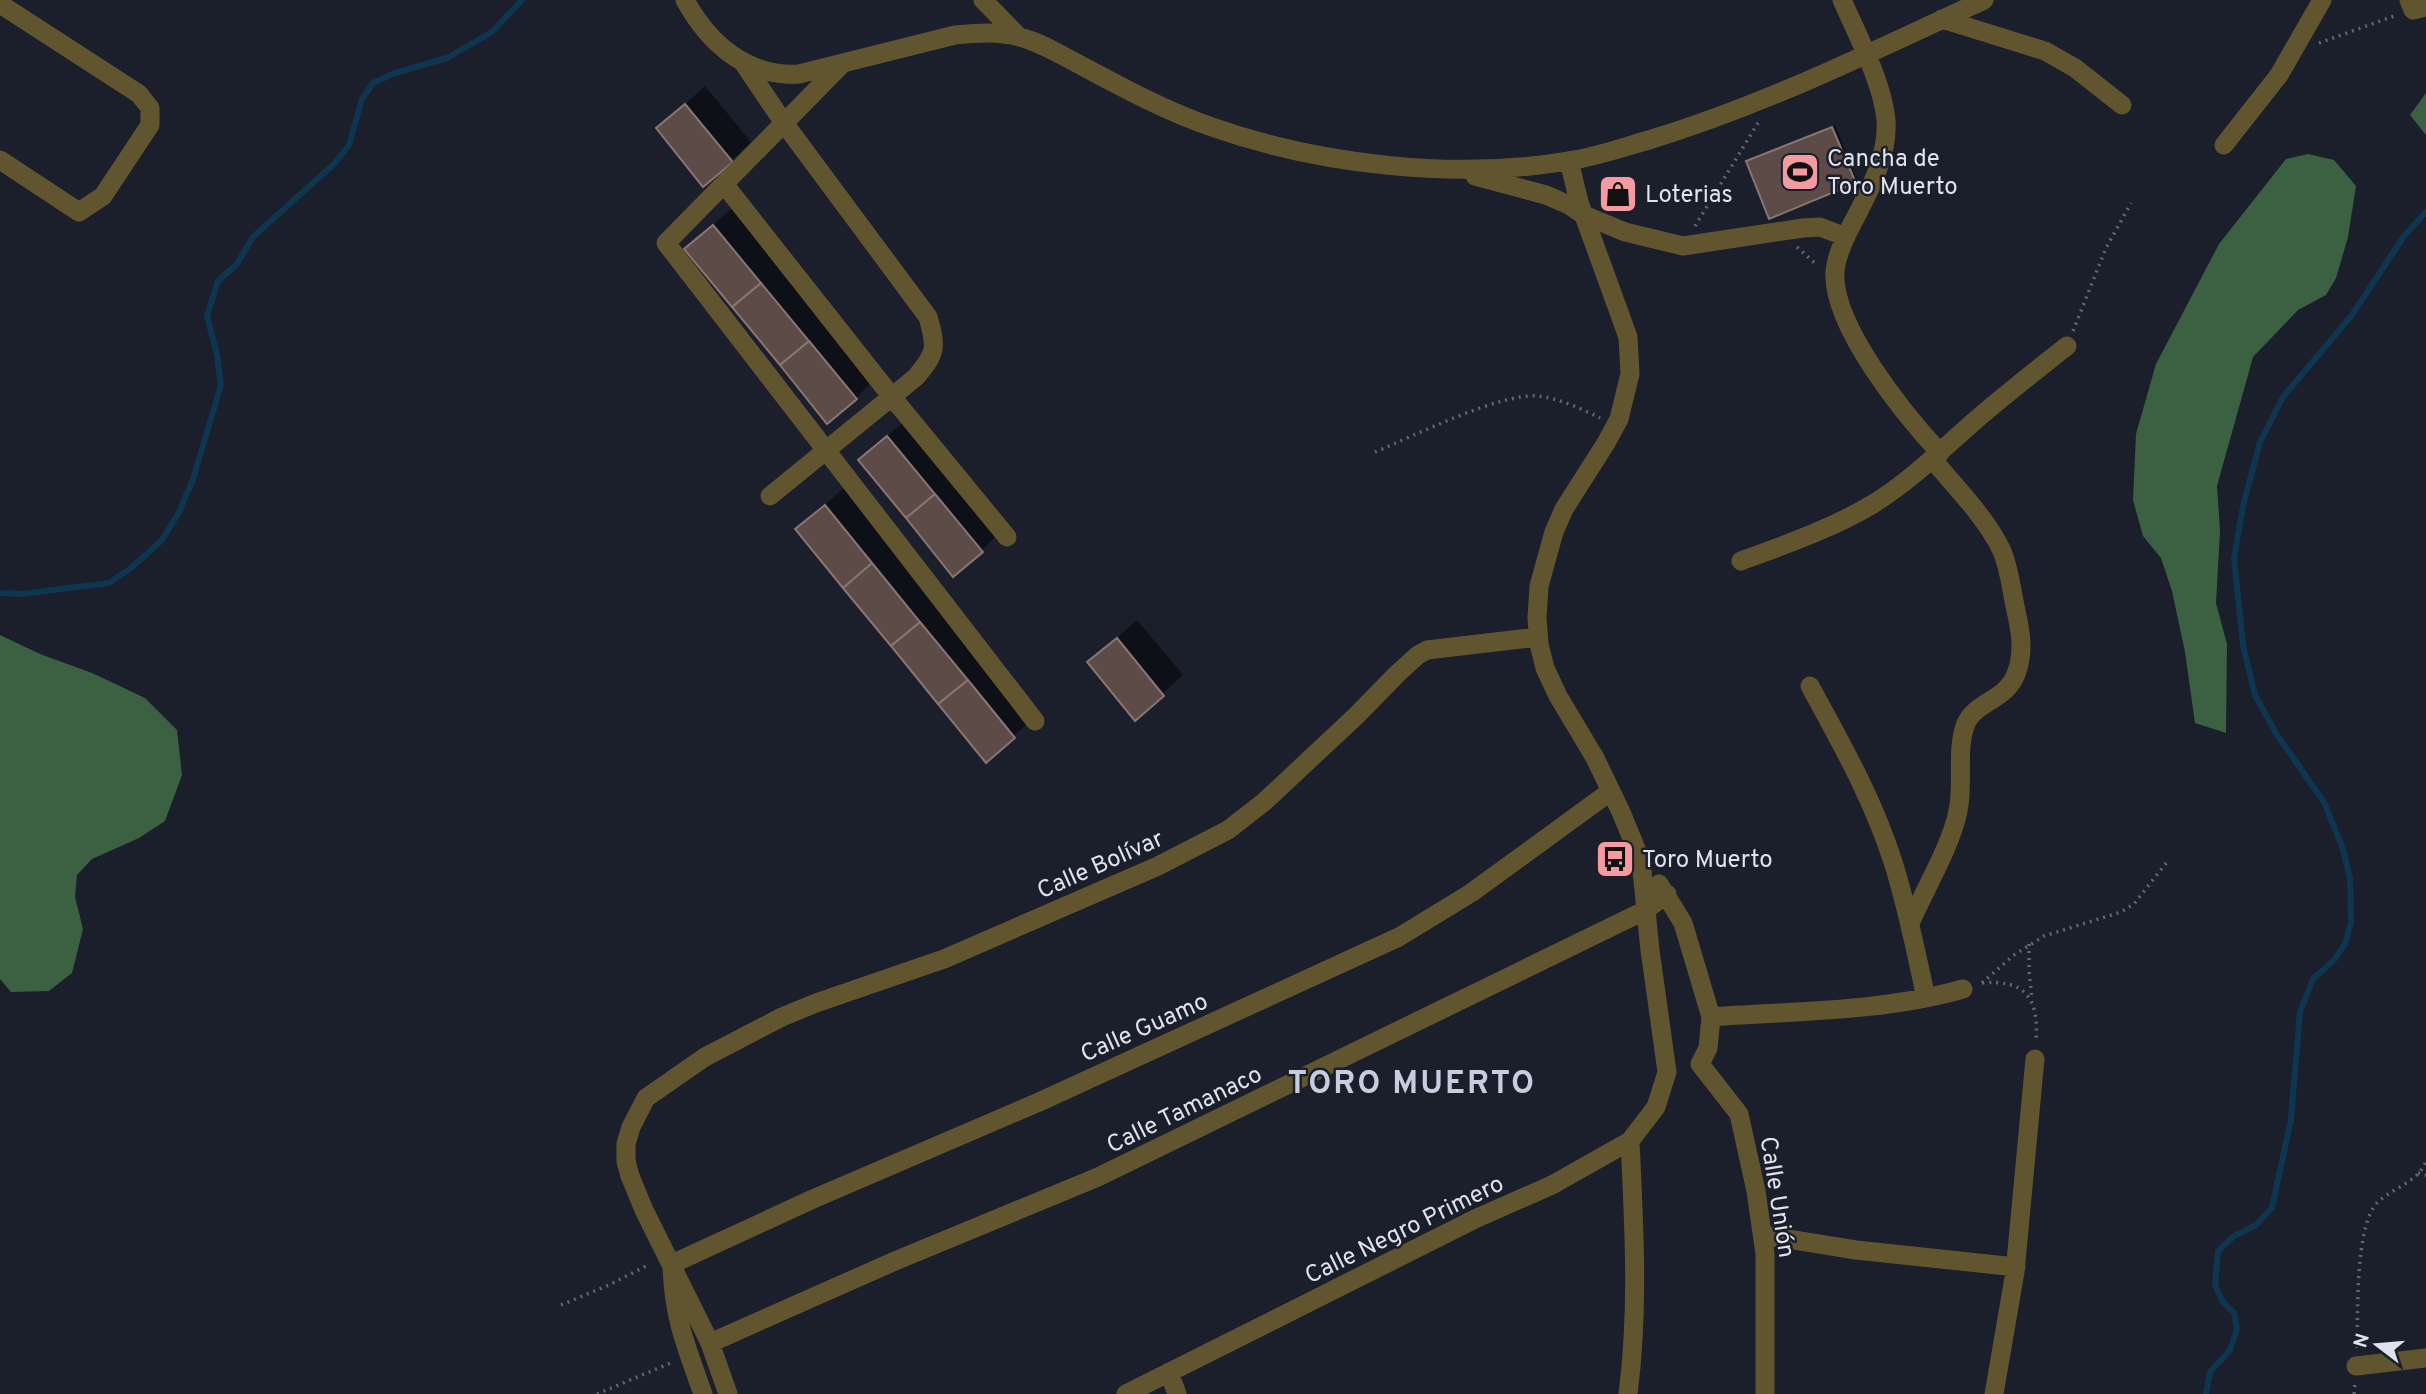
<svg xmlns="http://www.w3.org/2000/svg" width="2426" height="1394" viewBox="0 0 2426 1394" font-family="Overpass,sans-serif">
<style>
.forest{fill:#3c6142}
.shadow{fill:#0007}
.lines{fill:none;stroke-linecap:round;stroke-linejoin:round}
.stream{stroke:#0f3651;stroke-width:6}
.building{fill:#5d4b47;stroke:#897571;stroke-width:2}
.path{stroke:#646773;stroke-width:3.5;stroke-dasharray:2 5;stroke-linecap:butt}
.minor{stroke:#615530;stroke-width:19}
.labels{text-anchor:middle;stroke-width:5;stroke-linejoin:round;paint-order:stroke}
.poi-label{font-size:24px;fill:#e0e2ec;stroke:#1b1e2b;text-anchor:start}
.street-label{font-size:24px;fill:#e0e2ec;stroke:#1b1e2b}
.district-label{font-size:32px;font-weight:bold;letter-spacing:2px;fill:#c7ccde;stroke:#1b1e2b}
</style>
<rect width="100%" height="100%" fill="#1b1e2b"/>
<path class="forest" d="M 2426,93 L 2426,135 L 2410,115 Z
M 2308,154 L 2334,160 L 2356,186 L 2348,237 L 2336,278 L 2326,295 L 2298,310 L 2253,357 L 2217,486 L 2220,531 L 2216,603 L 2227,644 L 2226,733 L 2195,723 L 2185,652 L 2172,591 L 2161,558 L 2143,536 L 2133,500 L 2136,434 L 2156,364 L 2219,244 L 2286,159 Z
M 0,635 L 40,654 L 92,673 L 145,698 L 177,730 L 182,775 L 165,821 L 139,838 L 92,859 L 77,875 L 75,897 L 83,929 L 72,973 L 49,991 L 11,992 L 0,979 Z"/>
<path class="shadow" d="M 705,86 L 751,142 L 731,161 L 658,129 Z
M 1835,125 L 1857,179 L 1855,181 L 1748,161 Z
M 734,206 L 875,379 L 856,398 L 687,249 Z
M 908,418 L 1001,531 L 981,551 L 860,460 Z
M 845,487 L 1034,718 L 986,760 L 797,530 Z
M 1137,620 L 1183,675 L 1135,718 L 1090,662 Z"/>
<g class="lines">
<path class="stream" d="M 0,593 L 21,594 L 109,583 L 131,568 L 162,540 L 179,512 L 193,479 L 221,385 L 217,355 L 207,316 L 218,281 L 237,264 L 253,237 L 334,164 L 349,145 L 362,99 L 373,83 L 395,73 L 447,58 L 492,32 L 522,0
M 2206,1394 L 2210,1372 L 2230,1350 L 2237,1329 L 2234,1313 L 2223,1302 L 2215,1285 L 2218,1251 L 2234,1236 L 2256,1225 L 2272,1208 L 2291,1119 L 2300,1012 L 2313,979 L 2334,960 L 2345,944 L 2351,923 L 2350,878 L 2343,849 L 2324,802 L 2277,735 L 2255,695 L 2243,645 L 2234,558 L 2243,506 L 2260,442 L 2283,397 L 2352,315 L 2404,236 L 2426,212"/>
</g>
<path class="building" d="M 685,104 L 733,162 L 703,187 L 656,128 Z
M 1832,127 L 1856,183 L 1769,219 L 1746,161 Z
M 713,225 L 761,283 L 732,307 L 684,249 Z
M 761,283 L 809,341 L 780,365 L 732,307 Z
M 809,341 L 857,399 L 827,424 L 780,365 Z
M 887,436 L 935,494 L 906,518 L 858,460 Z
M 935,494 L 983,552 L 953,577 L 906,518 Z
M 825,505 L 872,563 L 843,588 L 795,529 Z
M 872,563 L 920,622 L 891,646 L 843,588 Z
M 920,622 L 968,680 L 938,704 L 891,646 Z
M 1117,638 L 1164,696 L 1135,721 L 1087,662 Z
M 968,680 L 1015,738 L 986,763 L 938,704 Z"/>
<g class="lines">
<path class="path" d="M 2319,43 L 2397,15
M 1695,226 L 1758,123
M 1797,247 L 1817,265
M 2073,331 L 2106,248 L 2131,203
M 1375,452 C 1414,436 1499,393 1538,396 C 1558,398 1582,409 1600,418
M 2029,944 L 2029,971 L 2032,998
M 1982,983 L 2014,955 L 2044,936 L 2121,912 L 2134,904 L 2167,862
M 1982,983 C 2025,979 2039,998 2036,1040
M 2418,1173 L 2426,1175
M 561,1305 L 609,1285 L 650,1264
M 2357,1348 C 2358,1314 2355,1226 2377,1203 C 2393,1187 2418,1183 2426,1161
M 597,1394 L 673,1362
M 2354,1394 L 2355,1384"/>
<path class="minor" d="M 685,0 C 709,44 747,77 799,74 L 955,35 C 976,33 998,31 1020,37 C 1042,43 1063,56 1084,67 C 1125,89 1168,112 1212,127 C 1320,165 1455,180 1568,161 C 1596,157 1624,147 1652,139 C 1767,104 1875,50 1984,0
M 983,0 L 1019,37
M 1842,0 C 1857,34 1883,84 1886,120 C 1889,160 1863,202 1846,236 C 1841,247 1836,259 1835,271 C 1831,325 1905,415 1940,453
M 2409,0 L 2413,10 L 2426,7
M 0,4 L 139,94 L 150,108 L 150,125 L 103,196 L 79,212 L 0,160
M 1942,19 L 2045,51 L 2075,68 L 2122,105
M 744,64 L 784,123 L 928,317 C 937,348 936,353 916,377 L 770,496
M 841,65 L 666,243 L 1035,721
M 2224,145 L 2279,75 L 2322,0
M 1475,176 L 1546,195 L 1569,205 L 1584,215 L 1625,232 L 1683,246 L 1803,228 L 1820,227 L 1846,237
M 724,184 L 892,397 L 1007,537
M 1741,561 C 1787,544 1831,529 1873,504 C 1915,478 1947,444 1984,413 C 2011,390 2039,368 2067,346
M 1810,686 C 1841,743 1873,799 1893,862 C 1907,906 1916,952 1926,998
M 1659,884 L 1683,923 L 1711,1017 L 1708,1048 L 1700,1064
M 1910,923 C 1925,889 1951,846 1958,811 C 1964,783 1956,753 1965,726 C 1973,702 2006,701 2016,674 C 2025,651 2020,628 2015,606 C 2011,587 2009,566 2001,549 C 1986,518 1955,486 1933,460
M 1711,1017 C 1794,1011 1882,1012 1963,989
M 1700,1064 L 1739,1114 L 1756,1191 L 1765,1254 L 1765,1394
M 1763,1235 L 1856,1250 L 2016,1267
M 710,1343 L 895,1261 L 1098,1177 L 1646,910 L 1667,894
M 2356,1366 L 2426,1358
M 1169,1372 L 1177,1394
M 703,1394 C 686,1346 673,1316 672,1264 L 813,1199 L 1039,1102 L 1399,937 L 1471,893 L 1611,791
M 728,1394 L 710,1343 L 644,1210 L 630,1176 L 626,1161 L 626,1144 L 631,1127 L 646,1098 L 705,1057 L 782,1017 L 816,1003 L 944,959 L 1158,866 L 1228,830 L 1264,802 L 1356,716 L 1398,673 L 1418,655 L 1427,650 L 1538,637
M 1126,1394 L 1475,1219 L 1552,1185 L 1630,1141 L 1656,1107 L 1667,1072 L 1650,950 L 1641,861 L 1621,812 L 1595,758 L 1558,696 L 1545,668 L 1539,644 L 1537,618 L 1539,586 L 1554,532 L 1564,509 L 1606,443 L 1619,419 L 1630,374 L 1628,337 L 1579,202 L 1569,161
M 1628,1394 C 1639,1310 1634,1226 1630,1141
M 1994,1394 L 2015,1272 L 2035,1059"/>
</g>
<defs>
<g id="stadium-square" transform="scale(2.0125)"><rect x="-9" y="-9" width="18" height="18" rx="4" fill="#f49aa0" stroke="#1b1e2b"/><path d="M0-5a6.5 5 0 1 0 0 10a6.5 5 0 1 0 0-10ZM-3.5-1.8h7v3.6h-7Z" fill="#111"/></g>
<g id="shop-square" transform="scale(2.0125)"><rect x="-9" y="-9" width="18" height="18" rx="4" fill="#f49aa0" stroke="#1b1e2b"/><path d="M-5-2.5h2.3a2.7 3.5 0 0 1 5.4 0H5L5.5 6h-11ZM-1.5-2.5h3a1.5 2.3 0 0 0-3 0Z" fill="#111"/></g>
<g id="bus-square" transform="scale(2.0125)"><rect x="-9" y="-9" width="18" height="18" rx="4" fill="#f49aa0" stroke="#1b1e2b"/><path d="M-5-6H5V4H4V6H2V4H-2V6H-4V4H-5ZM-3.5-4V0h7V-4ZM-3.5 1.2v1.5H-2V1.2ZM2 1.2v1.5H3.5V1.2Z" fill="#111"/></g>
</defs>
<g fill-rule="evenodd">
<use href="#stadium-square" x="1800" y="172"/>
<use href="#shop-square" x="1618" y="194"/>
<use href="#bus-square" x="1615" y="859"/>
</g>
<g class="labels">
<g class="poi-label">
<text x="1827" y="166">Cancha de<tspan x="1827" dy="28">Toro Muerto</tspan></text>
<text x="1645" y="202">Loterias</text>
<text x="1642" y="867">Toro Muerto</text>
</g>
<g class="street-label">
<text transform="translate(1100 864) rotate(-24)" y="8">Calle Bolívar</text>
<text transform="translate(1144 1027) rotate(-24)" y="8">Calle Guamo</text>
<text transform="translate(1184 1109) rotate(-26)" y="8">Calle Tamanaco</text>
<text transform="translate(1778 1197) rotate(81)" y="8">Calle Unión</text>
<text transform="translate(1404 1229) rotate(-26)" y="8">Calle Negro Primero</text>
</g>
<g class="district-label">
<text x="1412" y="1093">TORO MUERTO</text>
</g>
</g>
<g transform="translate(2377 1345) rotate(286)" stroke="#1b1e2b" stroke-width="5" paint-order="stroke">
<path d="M0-5L12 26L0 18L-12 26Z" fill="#e0e2ec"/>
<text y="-10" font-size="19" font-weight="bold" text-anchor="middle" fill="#e0e2ec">N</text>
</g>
</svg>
